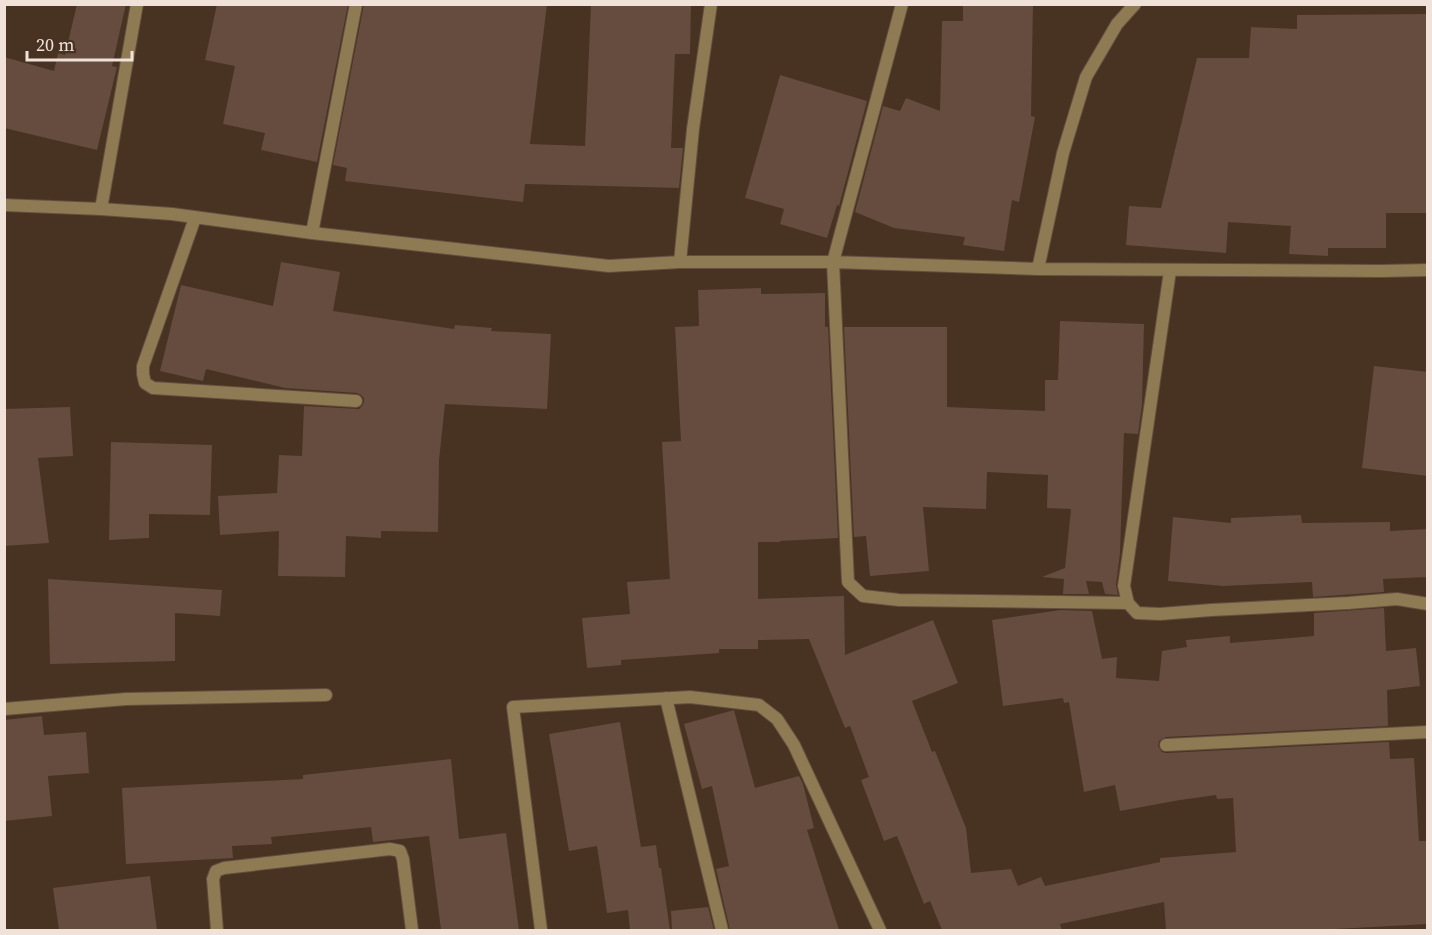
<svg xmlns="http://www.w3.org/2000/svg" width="1432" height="935" viewBox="0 0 1432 935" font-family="'Source Serif 4',serif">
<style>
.building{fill:#654c3e}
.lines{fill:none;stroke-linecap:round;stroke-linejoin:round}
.lane-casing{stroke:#634e3f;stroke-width:14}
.street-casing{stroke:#634e3f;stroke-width:14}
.lane{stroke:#8e7b53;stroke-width:12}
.street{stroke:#8e7b53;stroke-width:12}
</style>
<rect width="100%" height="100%" fill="#483222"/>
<path class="building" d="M 77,4 L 126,4 L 112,66 L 117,67 L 97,150 L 4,128 L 4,57 L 54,71 L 58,53 L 65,55 Z
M 217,4 L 348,4 L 317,162 L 261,150 L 265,133 L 223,124 L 235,66 L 205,60 Z
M 364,4 L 547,4 L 530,144 L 585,146 L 591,4 L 691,4 L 690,54 L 675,54 L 671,148 L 683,148 L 679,188 L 525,184 L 523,202 L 345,181 L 347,168 L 333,165 Z
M 963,4 L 1033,4 L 1031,116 L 1035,117 L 1019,202 L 1012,200 L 1004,251 L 963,245 L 965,237 L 894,228 L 855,212 L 883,106 L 900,111 L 906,98 L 940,111 L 942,21 L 963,21 Z
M 1428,14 L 1428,213 L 1386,213 L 1386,248 L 1328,248 L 1328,256 L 1289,254 L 1291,226 L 1228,222 L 1226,253 L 1126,245 L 1129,206 L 1161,208 L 1197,58 L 1249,58 L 1251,27 L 1297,29 L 1297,15 Z
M 780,75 L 867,101 L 839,206 L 837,205 L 827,238 L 780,224 L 784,209 L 745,198 Z
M 281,262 L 340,272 L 333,311 L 454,329 L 455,325 L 492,328 L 491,331 L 551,334 L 547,409 L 445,404 L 439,460 L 438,532 L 381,531 L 381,538 L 346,536 L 345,577 L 278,576 L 279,531 L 220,535 L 218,496 L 277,493 L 279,455 L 302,456 L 304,406 L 359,409 L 362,406 L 364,402 L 364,398 L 361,395 L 357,393 L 285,388 L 206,369 L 203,381 L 160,371 L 181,285 L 273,306 Z
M 761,288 L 761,294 L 825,293 L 825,327 L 828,327 L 838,538 L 780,541 L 780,542 L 758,542 L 758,599 L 844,596 L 845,655 L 933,620 L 958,683 L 912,701 L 932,752 L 935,751 L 966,828 L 971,873 L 1011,869 L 1018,886 L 1041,877 L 1045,886 L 1160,862 L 1160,858 L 1236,852 L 1233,798 L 1217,799 L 1216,795 L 1180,800 L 1120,811 L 1115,785 L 1084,792 L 1069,702 L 1064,703 L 1063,698 L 1003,706 L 992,620 L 1060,610 L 1092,611 L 1102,659 L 1117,657 L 1116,678 L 1159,681 L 1162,651 L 1187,647 L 1186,640 L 1230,636 L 1230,643 L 1314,636 L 1314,613 L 1384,608 L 1386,651 L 1416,648 L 1420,686 L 1387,690 L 1388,726 L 1166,737 L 1159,741 L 1158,746 L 1162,752 L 1166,753 L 1389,742 L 1390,759 L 1414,758 L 1419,841 L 1428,841 L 1428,924 L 1317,930 L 1166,930 L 1164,902 L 1060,924 L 1062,930 L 942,930 L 930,901 L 924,904 L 897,836 L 884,841 L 861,780 L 869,777 L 850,726 L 845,728 L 809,639 L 758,640 L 758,649 L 719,649 L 719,653 L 621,660 L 621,665 L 587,668 L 582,618 L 630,614 L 627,582 L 670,579 L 662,442 L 681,441 L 675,327 L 699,326 L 698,290 Z
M 1060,321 L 1144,324 L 1142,405 L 1138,434 L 1124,433 L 1120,553 L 1116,585 L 1118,595 L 1105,594 L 1102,582 L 1086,581 L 1089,594 L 1063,594 L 1064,579 L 1042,577 L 1065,568 L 1071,509 L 1047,508 L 1048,475 L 987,472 L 986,509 L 923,507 L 929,571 L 870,576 L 866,536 L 854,537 L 844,327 L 947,327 L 947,407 L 1045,411 L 1045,380 L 1058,380 Z
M 1374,366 L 1428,372 L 1428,476 L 1362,468 Z
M 70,407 L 73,456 L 38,458 L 49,543 L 4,546 L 4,409 Z
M 111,442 L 212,445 L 210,515 L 149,514 L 149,538 L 109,540 Z
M 1301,515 L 1302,523 L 1390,522 L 1390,531 L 1428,529 L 1428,577 L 1383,579 L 1384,592 L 1313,597 L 1312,582 L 1223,586 L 1168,581 L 1173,517 L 1231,523 L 1231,518 Z
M 48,579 L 222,590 L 220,616 L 175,613 L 175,661 L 50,664 Z
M 734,710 L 755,788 L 799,776 L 803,784 L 814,828 L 807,830 L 839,930 L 730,930 L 716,869 L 729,866 L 712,786 L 702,789 L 684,724 Z
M 42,716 L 44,735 L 86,732 L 89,773 L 48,776 L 52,816 L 4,821 L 4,720 Z
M 620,722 L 641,847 L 656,845 L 659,868 L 661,868 L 670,930 L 630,930 L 628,910 L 607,913 L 597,846 L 569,851 L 549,734 Z
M 451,759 L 459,839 L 506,833 L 519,930 L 441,930 L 429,836 L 373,842 L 371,827 L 271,837 L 272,844 L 232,846 L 233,858 L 126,864 L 122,788 L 303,779 L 303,775 Z
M 150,876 L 157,930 L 59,930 L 53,888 Z
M 708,907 L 714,930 L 672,930 L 671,911 Z"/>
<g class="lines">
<g class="lane-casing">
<path id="lane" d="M 217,930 L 213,879 L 216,871 L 224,868 L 390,849 L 400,851 L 403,859 L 412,930"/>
</g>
<g class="street-casing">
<path id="street" d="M 902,4 L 833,262 L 848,582 L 863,596 L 899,600 L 1128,603
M 4,205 L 101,209 L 172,214 L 312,233 L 609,266 L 680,262 L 833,262 L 1038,269 L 1381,271 L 1428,270
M 101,209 L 137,4
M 195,218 L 143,366 L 143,374 L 145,383 L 153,388 L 356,401
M 312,233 L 356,4
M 680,262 L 693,129 L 711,4
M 1038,269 L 1063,153 L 1086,77 L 1117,24 L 1135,4
M 1170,271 L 1124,586 L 1128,603 L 1137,613 L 1160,614 L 1211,610 L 1348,603 L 1397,599 L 1428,604
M 666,698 L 722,930
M 4,709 L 126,699 L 326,695
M 1166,745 L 1428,732
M 541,930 L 513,707 L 690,697 L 759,705 L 777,719 L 794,745 L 880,930"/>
</g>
<use href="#lane" class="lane"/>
<use href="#street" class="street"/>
</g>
<rect width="1432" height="935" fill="none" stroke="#f0e2d8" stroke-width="12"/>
<path d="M27 51v9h105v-9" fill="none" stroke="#f0e2d8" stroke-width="3"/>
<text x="36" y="51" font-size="18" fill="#f0e2d8" stroke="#483222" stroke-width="4.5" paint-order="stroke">20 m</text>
</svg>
